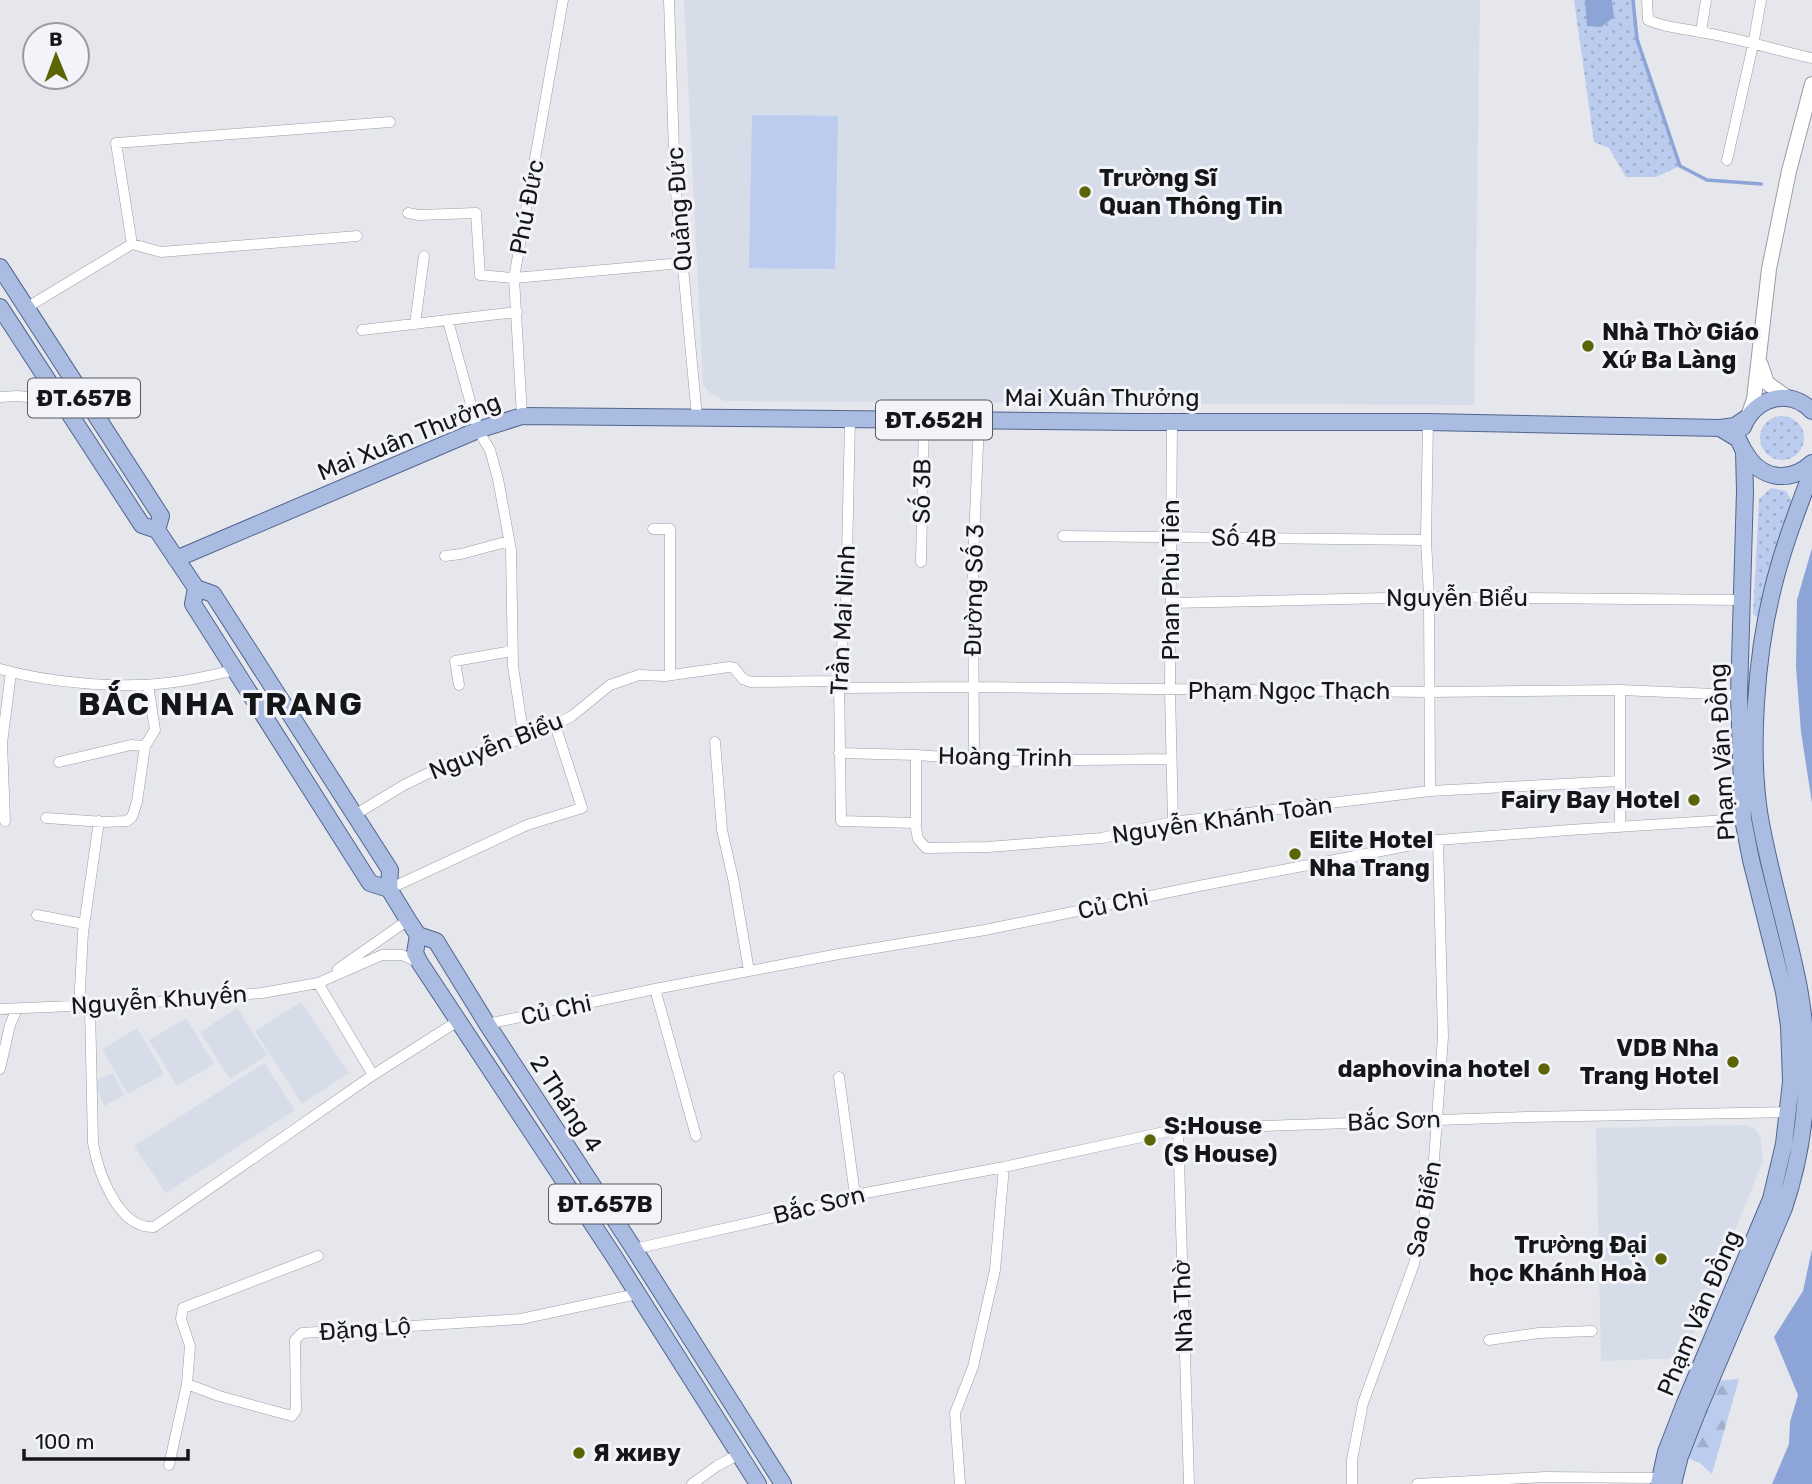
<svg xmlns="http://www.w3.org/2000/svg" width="1812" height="1484" viewBox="0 0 1812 1484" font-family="Rubik,sans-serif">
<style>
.built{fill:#d7dce9}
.green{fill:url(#green-dots)}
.forest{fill:url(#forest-firs)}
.pitch{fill:#bcccee}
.water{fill:#8da4d7}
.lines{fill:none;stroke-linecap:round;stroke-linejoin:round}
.stream{stroke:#8da4d7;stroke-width:3.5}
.street-casing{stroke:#9a9da2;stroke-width:11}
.secondary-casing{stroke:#9a9da2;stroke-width:16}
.primary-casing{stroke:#52658f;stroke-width:18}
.street{stroke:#fff;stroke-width:10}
.secondary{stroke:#fff;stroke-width:14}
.primary{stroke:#abbce2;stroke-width:16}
.poi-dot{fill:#5c6505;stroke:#f2f4fa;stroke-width:2.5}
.labels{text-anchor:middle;stroke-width:6;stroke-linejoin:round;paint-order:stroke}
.shield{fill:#f2f4fa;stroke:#57595c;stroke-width:2}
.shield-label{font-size:23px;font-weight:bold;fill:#151618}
.poi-label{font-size:24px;font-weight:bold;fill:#151618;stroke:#f2f4fa;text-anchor:start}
.street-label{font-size:24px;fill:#151618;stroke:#f2f4fa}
.district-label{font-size:32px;font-weight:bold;letter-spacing:2px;fill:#151618;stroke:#f2f4fa}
</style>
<defs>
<pattern id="green-dots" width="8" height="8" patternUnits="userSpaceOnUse" patternTransform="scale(1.75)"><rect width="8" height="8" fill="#bcccee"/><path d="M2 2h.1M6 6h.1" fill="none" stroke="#a1aecb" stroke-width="1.8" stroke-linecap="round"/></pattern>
<pattern id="forest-firs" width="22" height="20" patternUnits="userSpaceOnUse" patternTransform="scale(1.75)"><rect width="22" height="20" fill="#bcccee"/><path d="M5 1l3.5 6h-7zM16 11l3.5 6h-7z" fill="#a1aecb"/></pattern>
</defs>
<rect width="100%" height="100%" fill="#e5e7ed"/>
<path class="built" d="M 684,0 L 1480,0 L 1474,405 L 725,401 L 710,393 L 703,385 Z
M 301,1002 L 349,1073 L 302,1104 L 255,1031 Z
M 237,1008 L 267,1055 L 230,1079 L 200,1032 Z
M 186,1018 L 214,1064 L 177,1086 L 149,1040 Z
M 137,1028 L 164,1074 L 128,1094 L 102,1049 Z
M 264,1063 L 295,1110 L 166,1193 L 134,1146 Z
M 113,1073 L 124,1095 L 104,1106 L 94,1081 Z
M 1746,1125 L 1755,1129 L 1761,1138 L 1763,1161 L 1684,1358 L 1601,1361 L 1596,1128 Z"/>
<path class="green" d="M 1574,0 L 1585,0 L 1588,25 L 1614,17 L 1612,0 L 1633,0 L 1637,39 L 1680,166 L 1656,177 L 1626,177 L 1609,148 L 1594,142 Z
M1760 438a22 22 0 1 1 44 0a22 22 0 1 1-44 0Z
M 1771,488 L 1786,491 L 1793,503 L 1771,568 L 1759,615 L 1756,617 L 1753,614 L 1759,499 Z"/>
<path class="forest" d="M 1739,1379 L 1712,1474 L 1700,1463 L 1685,1457 L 1716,1381 Z"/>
<path class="pitch" d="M 752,115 L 838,116 L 835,269 L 749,268 Z"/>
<path class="water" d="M 1585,0 L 1612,0 L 1614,17 L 1601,27 L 1587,26 Z
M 1812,548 L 1812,803 L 1801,732 L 1796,667 L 1797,600 Z
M 1812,1249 L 1812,1484 L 1772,1484 L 1789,1444 L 1790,1422 L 1798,1395 L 1774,1337 L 1803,1291 Z"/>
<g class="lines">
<path class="stream" d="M 1633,0 L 1637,39 L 1680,166 L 1707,180 L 1761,184"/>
<g class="street-casing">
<path id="street" d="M 669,0 L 675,182 L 697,417
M 1647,0 L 1648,20 C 1665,28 1682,28 1700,32 C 1738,38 1775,50 1812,58
M 1701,32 L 1706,0
M 1727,160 L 1753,45 L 1761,0
M 408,213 L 419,215 L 476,213 L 480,275 L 514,278 L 682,263
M 132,244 L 161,252 L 357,236
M 26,308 L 132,244 L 116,143 L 390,122
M 448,321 L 478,430 L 490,450 L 498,479 L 511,550 L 513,666 L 524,739
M 415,324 L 424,256
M 362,330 L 517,312
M 0,397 L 18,396 L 61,401
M 522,416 L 514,278 L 563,0
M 850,419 L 846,602 L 839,681 L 841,821 L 915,823 L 918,839 L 926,848 L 988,847 L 1102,838 L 1173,822 L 1430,791 L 1620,781
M 1172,421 L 1170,690 L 1173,822
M 1428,422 L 1426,540 L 1429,597 L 1430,791
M 653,529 L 670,529 L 670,675
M 1063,536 L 1426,540
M 445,556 L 461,554 L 509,541
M 921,562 L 924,420
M 1172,603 L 1429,597 L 1742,600
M 0,669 C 46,682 118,689 166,683 C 189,681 212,675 235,670
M 459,685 L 455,661 L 512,651
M 839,688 L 974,687 L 1428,692 L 1620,690 L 1739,695
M 715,742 L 722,830 L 734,883 L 749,971
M 839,753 L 916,755 L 1003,761 L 1171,759
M 974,759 L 973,564 L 979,421
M 59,762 L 131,745 L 145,746
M 353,816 L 404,785 L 445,765 L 498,745 L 524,739 L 555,725 L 572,716 L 610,685 L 639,675 L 665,676 L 729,667 L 734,668 L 743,679 L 751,682 L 839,681
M 46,818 L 104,822 L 127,821 L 132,817 L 137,802 L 145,746 L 155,730 L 148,685
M 5,821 L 2,743 L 11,672
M 916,824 L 916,755
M 1620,827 L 1620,690
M 389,889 L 527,825 L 582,808 L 555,725
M 37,915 L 84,924
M 338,969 L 408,920
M 655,989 L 696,1136
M 79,1007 L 83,933 L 99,821
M 90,1007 L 93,1143 C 98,1172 118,1229 154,1227 L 373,1075 L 318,983
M 0,1009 L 145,1003 L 262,993 L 318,983 L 382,955 L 402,955 L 420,963
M 487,1024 L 655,989 L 839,954 L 985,930 L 1199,886 L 1438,840 L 1569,830 L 1743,819
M 0,1069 L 10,1025 L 17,1009
M 373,1075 L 458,1021
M 839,1077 L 855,1195
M 1178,1129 L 1189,1484
M 634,1249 L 784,1215 L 855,1195 L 1004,1167 L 1178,1129 L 1527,1117 L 1789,1112
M 318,1256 L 183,1308 L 181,1319 L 190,1346 L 187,1384 L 219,1396 L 292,1416 L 296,1410 L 295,1340 L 302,1333 L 521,1319 L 637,1294
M 1489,1340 L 1539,1333 L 1592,1331
M 169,1465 L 187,1384
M 692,1484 L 717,1466 L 739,1454
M 960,1484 L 955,1413 L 973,1367 L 995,1270 L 1004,1167
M 1352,1484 L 1352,1460 L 1363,1403 L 1414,1264 L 1433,1173 L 1443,1037 L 1438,840
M 1417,1484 L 1545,1477 L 1659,1478"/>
</g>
<g class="secondary-casing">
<path id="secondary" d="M 1761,365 L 1767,383 L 1788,398
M 1748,416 L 1754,399 L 1769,269 L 1789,171 L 1812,84"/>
</g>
<g class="primary-casing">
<path id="primary" d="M 0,267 L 161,516 L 157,530
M 0,307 L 142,525 L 157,530 L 196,588 L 213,594 L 390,870 L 389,889 L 408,920 L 418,935 L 436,941 L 487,1024 L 634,1249 L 783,1484
M 1743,427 C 1755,398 1789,387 1812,411
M 1745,452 C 1760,479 1789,484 1812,463
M 176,559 L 478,430 L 522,416 L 1134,422 L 1428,422 L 1720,428 L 1735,426 L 1748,417
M 196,588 L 193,604 L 370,883 L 389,889
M 418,935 L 415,953 L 420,963 L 613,1255 L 758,1484
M 1659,1484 L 1666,1452 L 1685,1403 L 1771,1199 L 1784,1144 L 1791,1082 L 1789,1026 L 1784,992 L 1751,860 L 1743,819 L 1739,695 L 1745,491 L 1744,451 L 1738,439 L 1720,428
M 1673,1484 L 1680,1456 L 1698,1410 L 1784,1208 C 1808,1137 1812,1062 1799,988 C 1788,931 1770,875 1760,818 C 1749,751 1756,657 1772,592 C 1782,550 1797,511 1812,471"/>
</g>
<use href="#street" class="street"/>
<use href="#secondary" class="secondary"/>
<use href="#primary" class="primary"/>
</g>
<g class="poi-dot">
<circle cx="1085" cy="192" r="7"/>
<circle cx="1588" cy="346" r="7"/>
<circle cx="1694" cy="800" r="7"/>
<circle cx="1295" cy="854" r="7"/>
<circle cx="1733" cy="1062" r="7"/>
<circle cx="1544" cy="1069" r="7"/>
<circle cx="1150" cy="1140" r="7"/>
<circle cx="1661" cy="1259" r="7"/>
<circle cx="579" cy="1453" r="7"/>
</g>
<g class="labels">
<g class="shield">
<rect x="28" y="378.5" width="112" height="39" rx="5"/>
<rect x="876" y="400.5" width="116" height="39" rx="5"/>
<rect x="549" y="1184.5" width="112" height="39" rx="5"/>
</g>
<g class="shield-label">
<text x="84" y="406">ĐT.657B</text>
<text x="934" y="428">ĐT.652H</text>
<text x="605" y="1212">ĐT.657B</text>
</g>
<g class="poi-label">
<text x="1099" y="186">Trường Sĩ<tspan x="1099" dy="28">Quan Thông Tin</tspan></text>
<text x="1602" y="340">Nhà Thờ Giáo<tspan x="1602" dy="28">Xứ Ba Làng</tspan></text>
<text x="1680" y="808" text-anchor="end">Fairy Bay Hotel</text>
<text x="1309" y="848">Elite Hotel<tspan x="1309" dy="28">Nha Trang</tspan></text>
<text x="1719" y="1056" text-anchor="end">VDB Nha<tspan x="1719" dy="28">Trang Hotel</tspan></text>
<text x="1530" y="1077" text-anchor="end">daphovina hotel</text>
<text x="1164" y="1134">S:House<tspan x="1164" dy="28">(S House)</tspan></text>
<text x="1647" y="1253" text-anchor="end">Trường Đại<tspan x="1647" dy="28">học Khánh Hoà</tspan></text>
<text x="593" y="1461">Я живу</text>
</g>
<g class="street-label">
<text transform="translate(527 207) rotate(-79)" y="8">Phú Đức</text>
<text transform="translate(679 209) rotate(-94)" y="8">Quảng Đức</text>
<text x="1102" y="406">Mai Xuân Thưởng</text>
<text transform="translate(409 437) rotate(-22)" y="8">Mai Xuân Thưởng</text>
<text transform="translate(922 491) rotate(-89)" y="8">Số 3B</text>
<text transform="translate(1244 538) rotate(1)" y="8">Số 4B</text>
<text transform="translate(1171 580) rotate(-90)" y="8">Phan Phù Tiên</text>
<text transform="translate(974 590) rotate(-89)" y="8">Đường Số 3</text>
<text x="1457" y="606">Nguyễn Biểu</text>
<text transform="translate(843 620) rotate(-87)" y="8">Trần Mai Ninh</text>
<text x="1289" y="699">Phạm Ngọc Thạch</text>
<text transform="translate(496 746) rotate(-22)" y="8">Nguyễn Biểu</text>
<text transform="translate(1722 752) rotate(-93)" y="8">Phạm Văn Đồng</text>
<text transform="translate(1005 757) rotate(1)" y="8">Hoàng Trinh</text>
<text transform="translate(1222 820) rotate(-8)" y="8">Nguyễn Khánh Toàn</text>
<text transform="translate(1113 904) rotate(-12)" y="8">Củ Chi</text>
<text transform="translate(159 1000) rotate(-4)" y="8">Nguyễn Khuyến</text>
<text transform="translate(556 1010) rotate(-12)" y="8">Củ Chi</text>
<text transform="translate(566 1104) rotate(57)" y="8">2 Tháng 4</text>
<text transform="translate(1394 1121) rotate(-2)" y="8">Bắc Sơn</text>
<text transform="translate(819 1205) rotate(-14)" y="8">Bắc Sơn</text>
<text transform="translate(1424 1209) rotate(-79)" y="8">Sao Biển</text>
<text transform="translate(1183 1306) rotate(-92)" y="8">Nhà Thờ</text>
<text transform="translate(1699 1313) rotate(-67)" y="8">Phạm Văn Đồng</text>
<text transform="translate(365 1329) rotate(-4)" y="8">Đặng Lộ</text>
</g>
<g class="district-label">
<text x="221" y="715">BẮC NHA TRANG</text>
</g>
</g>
<g transform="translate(56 56) rotate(359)"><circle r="33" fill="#f2f4fa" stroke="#9a9ba0" stroke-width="2"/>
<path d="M0-5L12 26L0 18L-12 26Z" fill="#5c6505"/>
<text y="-10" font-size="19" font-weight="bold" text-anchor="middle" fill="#151618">B</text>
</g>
<path d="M24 1449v10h164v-10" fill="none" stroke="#151618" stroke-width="3.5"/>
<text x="35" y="1449" font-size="21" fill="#151618" stroke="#f2f4fa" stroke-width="5" paint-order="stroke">100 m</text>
</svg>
